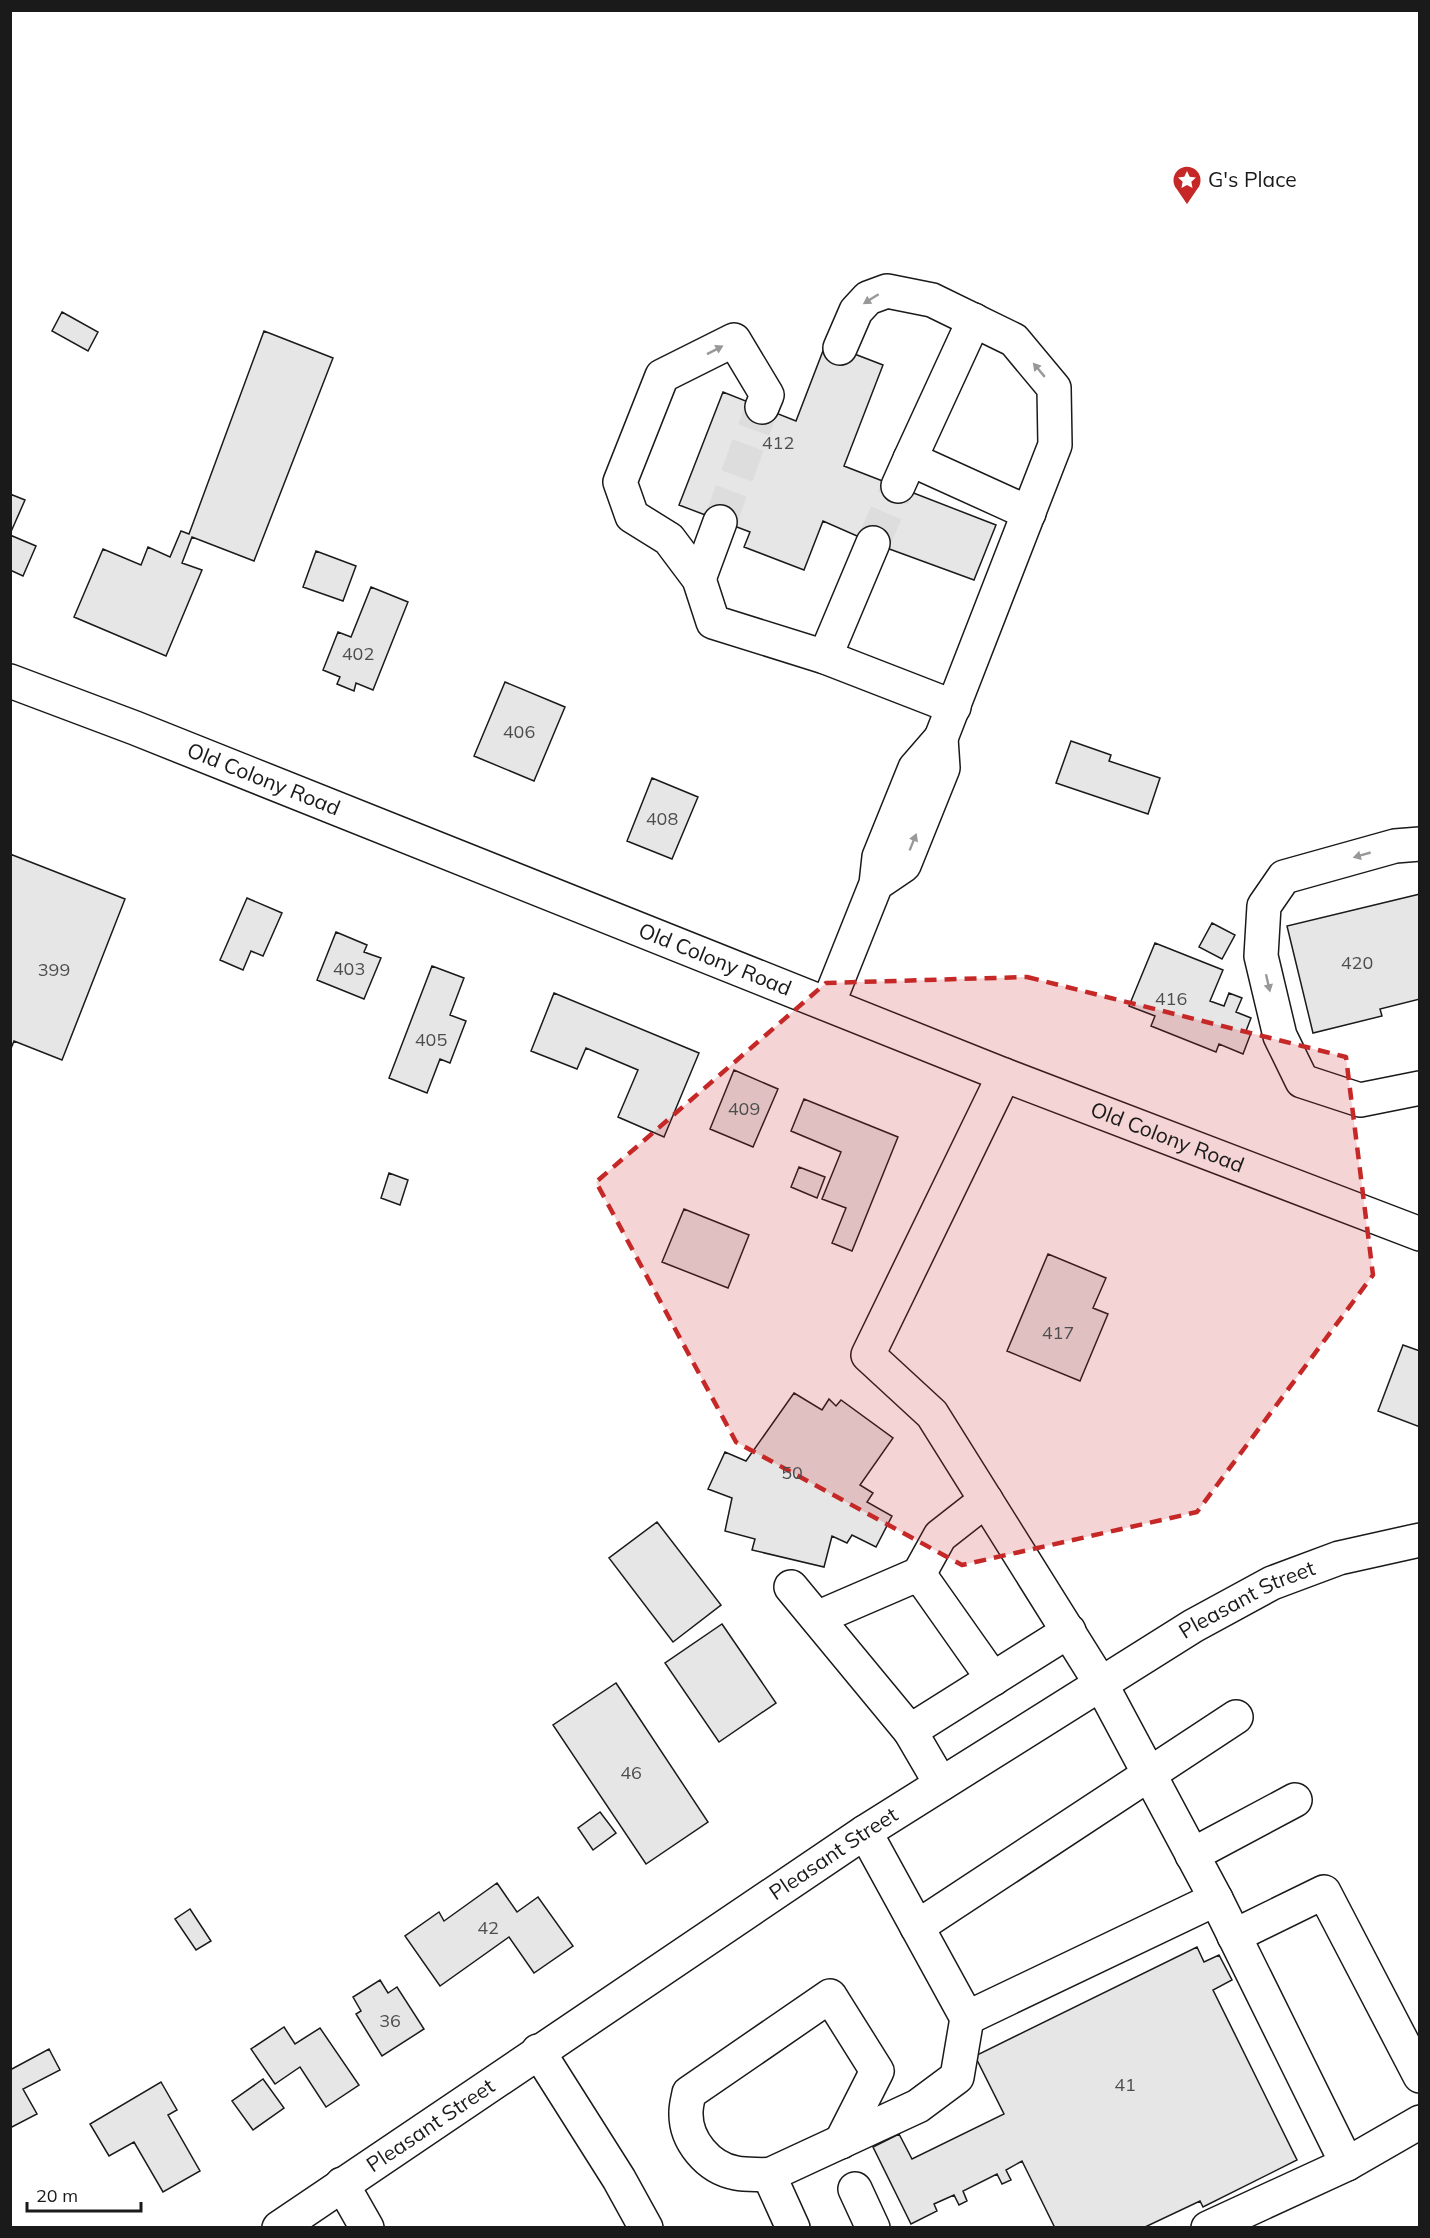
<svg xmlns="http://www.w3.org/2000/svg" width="1430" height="2238" viewBox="0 0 1430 2238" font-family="Mulish,sans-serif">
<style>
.building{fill:#e6e6e6;stroke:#1a1a1a;stroke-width:1.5}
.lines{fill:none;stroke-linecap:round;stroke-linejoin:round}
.minor-tunnel{stroke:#ddd;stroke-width:33;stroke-dasharray:33 16;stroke-linecap:butt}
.minor-casing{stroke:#1a1a1a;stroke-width:36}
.highway-casing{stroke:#1a1a1a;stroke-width:36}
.minor{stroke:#fff;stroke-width:33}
.highway{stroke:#fff;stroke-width:33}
.oneway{fill:#989898}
.marked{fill:#c62828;fill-opacity:0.2;stroke:#c62828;stroke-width:4.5;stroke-dasharray:12 8;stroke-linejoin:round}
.labels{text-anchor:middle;stroke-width:4.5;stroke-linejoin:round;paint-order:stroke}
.number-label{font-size:18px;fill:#4d4d4d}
.poi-label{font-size:21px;fill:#1a1a1a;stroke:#fff;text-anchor:start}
.street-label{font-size:21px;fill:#1a1a1a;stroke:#fff}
</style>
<rect width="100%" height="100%" fill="#fff"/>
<path class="building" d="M 62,312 L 98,332 L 88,351 L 52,331 Z
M 264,331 L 333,358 L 254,561 L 192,537 L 182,563 L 202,570 L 166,656 L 74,617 L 103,549 L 141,565 L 148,547 L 170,557 L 181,531 L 189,534 Z
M 826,343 L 883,365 L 844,466 L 996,525 L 974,580 L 873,543 L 823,521 L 804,570 L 744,547 L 750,532 L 679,505 L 723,392 L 796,421 Z
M 10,494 L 25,500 L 10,534 Z
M 10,535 L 36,546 L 23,576 L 10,570 Z
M 316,551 L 356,566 L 343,601 L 303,587 Z
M 371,587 L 408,602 L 373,690 L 356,683 L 354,691 L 337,684 L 340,677 L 323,670 L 338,632 L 351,637 Z
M 505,682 L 565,707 L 534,781 L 474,756 Z
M 1071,741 L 1111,755 L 1109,761 L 1160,778 L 1148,814 L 1056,783 Z
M 652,778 L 698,797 L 672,859 L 627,841 Z
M 10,854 L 125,899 L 62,1060 L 14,1041 L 10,1051 Z
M 1420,894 L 1420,999 L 1380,1009 L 1382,1016 L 1313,1033 L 1287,926 Z
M 247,898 L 282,913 L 263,956 L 251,951 L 243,970 L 220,960 Z
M 1212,923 L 1235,935 L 1222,959 L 1199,947 Z
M 336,932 L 367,945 L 364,952 L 381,958 L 364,999 L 317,980 Z
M 1155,943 L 1223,970 L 1210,1001 L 1224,1006 L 1229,993 L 1242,998 L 1236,1012 L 1251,1018 L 1246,1031 L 1251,1033 L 1243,1054 L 1219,1044 L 1216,1052 L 1151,1026 L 1155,1016 L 1129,1006 Z
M 432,966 L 464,978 L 450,1015 L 466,1021 L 450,1063 L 440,1059 L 427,1093 L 389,1078 Z
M 554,993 L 699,1053 L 664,1137 L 618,1117 L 638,1070 L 586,1048 L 577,1069 L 531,1051 Z
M 734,1070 L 778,1089 L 753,1147 L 710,1129 Z
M 804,1099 L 898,1137 L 852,1251 L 832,1243 L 846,1208 L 822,1199 L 841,1152 L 791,1131 Z
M 799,1167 L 825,1177 L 817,1198 L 791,1187 Z
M 389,1173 L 408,1180 L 400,1205 L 381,1198 Z
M 684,1209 L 749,1235 L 728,1288 L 662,1262 Z
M 1048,1254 L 1106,1278 L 1093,1308 L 1108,1314 L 1080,1381 L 1007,1351 Z
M 1403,1345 L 1420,1351 L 1420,1427 L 1378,1411 Z
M 794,1393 L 822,1410 L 829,1399 L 836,1406 L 841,1400 L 893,1438 L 860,1485 L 873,1493 L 867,1502 L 892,1516 L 876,1547 L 852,1535 L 847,1543 L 832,1536 L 824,1567 L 752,1550 L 755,1539 L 725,1531 L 732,1498 L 708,1489 L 725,1452 L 746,1461 Z
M 657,1522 L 721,1605 L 673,1642 L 609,1558 Z
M 722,1624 L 776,1703 L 719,1742 L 665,1663 Z
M 616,1683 L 708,1822 L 646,1864 L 553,1725 Z
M 600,1812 L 616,1833 L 593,1850 L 578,1828 Z
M 497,1883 L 517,1912 L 538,1897 L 573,1946 L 534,1973 L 509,1937 L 440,1986 L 405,1936 L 439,1912 L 444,1921 Z
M 190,1909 L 211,1941 L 196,1950 L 175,1919 Z
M 1197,1947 L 1204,1962 L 1219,1955 L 1232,1980 L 1213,1990 L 1297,2160 L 1203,2207 L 1200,2201 L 1143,2228 L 1055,2228 L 1022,2161 L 1006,2170 L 1011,2180 L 1002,2184 L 997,2174 L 963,2191 L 967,2201 L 959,2205 L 954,2195 L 934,2204 L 937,2211 L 911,2224 L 873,2147 L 899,2134 L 912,2159 L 1004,2114 L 975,2056 Z
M 380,1980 L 388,1993 L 397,1987 L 424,2029 L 382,2056 L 356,2014 L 361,2011 L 353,1997 Z
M 284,2027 L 295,2044 L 320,2028 L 359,2085 L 326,2107 L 300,2067 L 275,2084 L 251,2049 Z
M 49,2049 L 60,2070 L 23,2089 L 37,2114 L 10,2128 L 10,2070 Z
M 263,2079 L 284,2108 L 253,2130 L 232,2101 Z
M 161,2082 L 177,2110 L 168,2115 L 200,2171 L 163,2192 L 134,2142 L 109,2156 L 90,2124 Z"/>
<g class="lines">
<path class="minor-tunnel" d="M 720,522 L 762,407
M 873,543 L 898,486"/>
<g class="minor-casing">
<g id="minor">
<path d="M 974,320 L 910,459 L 1029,513"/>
<path d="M 840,348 L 856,311 L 868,298 L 887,291 L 932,300 L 1014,340 L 1054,388 L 1055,445 L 941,738"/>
<path d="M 762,407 L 767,395 L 734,340 L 662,376 L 620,482 L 632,516 L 669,539 L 699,579 L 713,622 L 825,657 L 954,707"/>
<path d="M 898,486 L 910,459"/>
<path d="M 699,579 L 720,522"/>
<path d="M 825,657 L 873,543"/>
<path d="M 1420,844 L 1395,846 L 1284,877 L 1264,906 L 1261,956 L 1280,1036 L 1302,1081 L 1360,1100 L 1420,1088"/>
<path d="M 828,1004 L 876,884 L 879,857 L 915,768 L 941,738 L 943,768 L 904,865 L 876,884"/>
<path d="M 1004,1075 L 868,1355 L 932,1414 L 1101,1684 L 1216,1899"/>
<path d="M 919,1574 L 940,1536 L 986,1500"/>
<path d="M 791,1587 L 910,1731"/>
<path d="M 817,1618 L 919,1574 L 993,1679"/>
<path d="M 941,1784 L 910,1731 L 1069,1631"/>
<path d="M 1192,1855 L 1295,1800"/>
<path d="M 917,1927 L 1236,1717"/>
<path d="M 1234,1936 L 1324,1892 L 1420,2076"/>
<path d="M 967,2018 L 1216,1899 L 1347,2164 L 1208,2228"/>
<path d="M 538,2051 L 619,2179 L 646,2228"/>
<path d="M 1347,2164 L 1420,2122"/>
<path d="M 769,2175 C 758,2174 747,2175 736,2173 C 708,2168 685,2140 686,2112 C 686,2105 688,2099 689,2093 L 830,1996 L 877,2071 L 841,2142"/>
<path d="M 342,2184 L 367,2228"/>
<path d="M 855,2189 L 873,2228"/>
<path id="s1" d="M 279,2228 L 865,1832 L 1193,1626 L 1272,1583 L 1339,1558 L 1420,1540"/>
<path d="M 793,2228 L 769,2175 L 918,2106 L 957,2077 L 967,2018 L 865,1832"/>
</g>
</g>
<g class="highway-casing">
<g id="highway">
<path id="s2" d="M 10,681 L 135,728 L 1004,1075 L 1420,1234"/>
</g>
</g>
<use href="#minor" class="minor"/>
<use href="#highway" class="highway"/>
</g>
<defs><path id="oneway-solid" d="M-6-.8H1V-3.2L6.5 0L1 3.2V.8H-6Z" transform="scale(1.5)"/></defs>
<g class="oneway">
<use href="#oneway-solid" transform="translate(871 299) rotate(148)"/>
<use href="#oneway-solid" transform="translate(715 350) rotate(-27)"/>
<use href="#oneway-solid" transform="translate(1039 370) rotate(-130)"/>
<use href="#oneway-solid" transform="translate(913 842) rotate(-68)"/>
<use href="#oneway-solid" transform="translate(1362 855) rotate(164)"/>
<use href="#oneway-solid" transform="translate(1268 983) rotate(77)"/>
</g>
<path class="marked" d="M 1027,977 L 1346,1057 L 1373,1275 L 1197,1512 L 962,1565 L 736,1442 L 596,1182 L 826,983 Z"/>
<defs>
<g id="sight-pin" transform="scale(1.5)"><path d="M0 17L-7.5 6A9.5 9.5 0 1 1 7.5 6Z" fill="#c62828" stroke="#fff"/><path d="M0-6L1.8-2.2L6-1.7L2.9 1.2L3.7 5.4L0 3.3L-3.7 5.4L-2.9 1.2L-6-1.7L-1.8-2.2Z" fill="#fff"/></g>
</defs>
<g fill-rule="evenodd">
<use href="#sight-pin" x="1187" y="180"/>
</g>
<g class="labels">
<g class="number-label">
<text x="778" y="449">412</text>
<text x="358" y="660">402</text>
<text x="519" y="738">406</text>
<text x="662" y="825">408</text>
<text x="1357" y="969">420</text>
<text x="349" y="975">403</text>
<text x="54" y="976">399</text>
<text x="1171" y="1005">416</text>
<text x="431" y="1046">405</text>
<text x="744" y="1115">409</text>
<text x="1058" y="1339">417</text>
<text x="792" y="1479">50</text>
<text x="631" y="1779">46</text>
<text x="488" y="1934">42</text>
<text x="390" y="2027">36</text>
<text x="1125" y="2091">41</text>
</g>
<g class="poi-label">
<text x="1208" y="187">G's Place</text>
</g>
<g class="street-label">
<text dy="7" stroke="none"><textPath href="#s2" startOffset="272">Old Colony Road</textPath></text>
<text dy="7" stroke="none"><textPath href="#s2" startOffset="758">Old Colony Road</textPath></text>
<text dy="7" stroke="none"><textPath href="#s2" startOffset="1244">Old Colony Road</textPath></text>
<text dy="7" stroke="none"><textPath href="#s1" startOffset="1155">Pleasant Street</textPath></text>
<text dy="7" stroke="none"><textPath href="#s1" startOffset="669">Pleasant Street</textPath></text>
<text dy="7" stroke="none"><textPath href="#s1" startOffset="183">Pleasant Street</textPath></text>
</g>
</g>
<rect width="1430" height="2238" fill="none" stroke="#1a1a1a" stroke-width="24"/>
<path d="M27 2202v9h114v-9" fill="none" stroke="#1a1a1a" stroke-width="3"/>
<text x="36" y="2202" font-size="18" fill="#1a1a1a" stroke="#ffffff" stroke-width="4.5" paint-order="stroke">20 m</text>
</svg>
